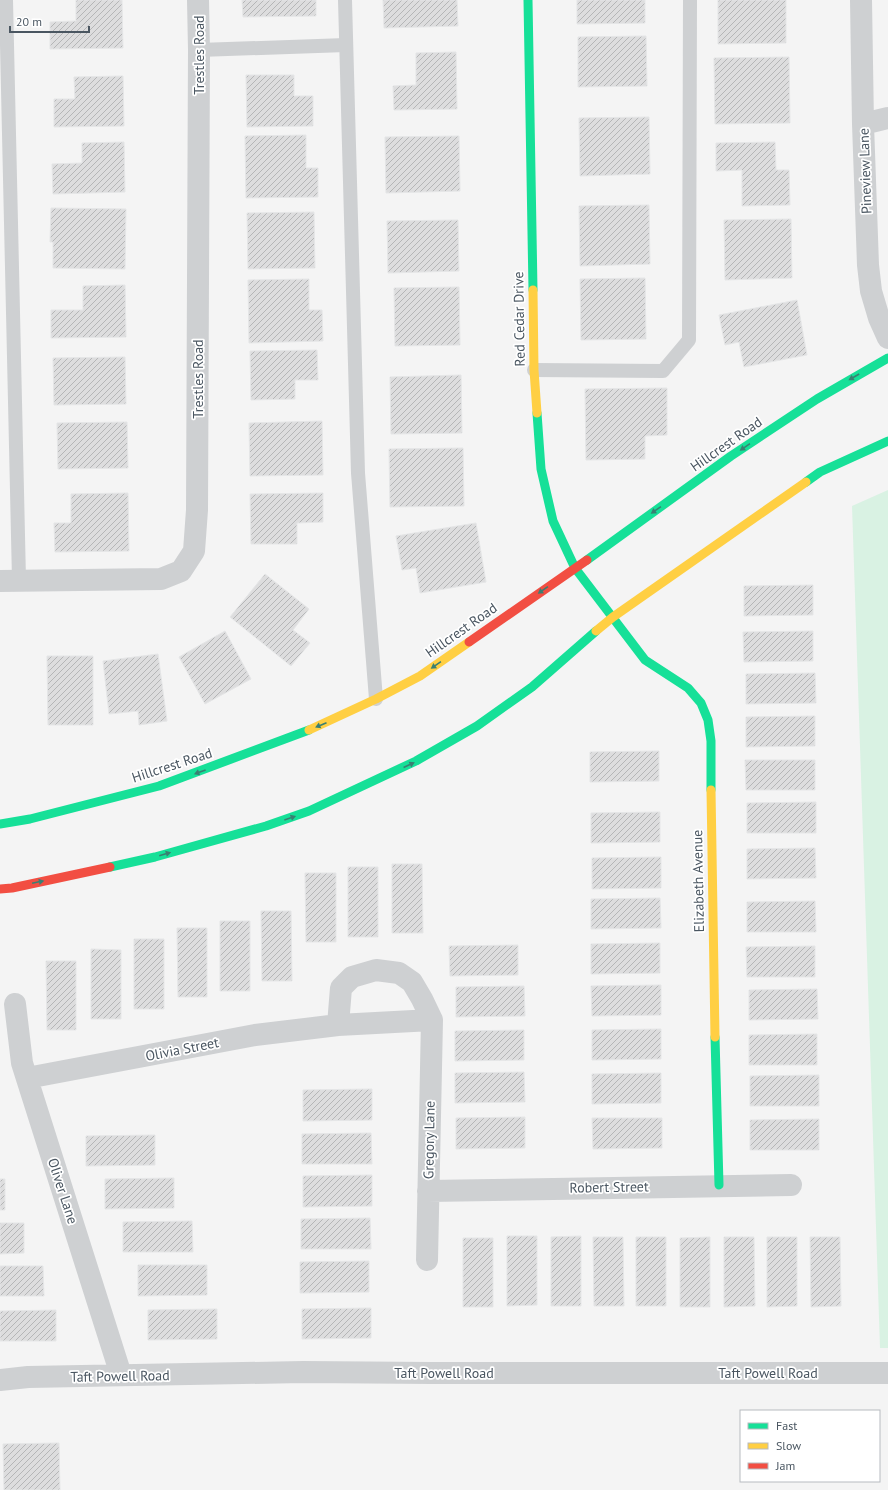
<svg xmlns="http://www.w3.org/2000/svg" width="888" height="1490" viewBox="0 0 888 1490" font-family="'PT Sans',sans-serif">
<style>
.grass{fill:#d9f2e3}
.building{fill:url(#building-hatch);stroke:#e5e6e7}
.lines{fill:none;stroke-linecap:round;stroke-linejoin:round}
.lane{stroke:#ced0d2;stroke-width:14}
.street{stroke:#ced0d2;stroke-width:22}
.fast{stroke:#16e098;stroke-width:9}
.slow{stroke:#ffcf43;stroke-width:9}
.jam{stroke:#f24e42;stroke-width:9}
.oneway{fill:#3a7f72}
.labels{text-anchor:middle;stroke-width:3.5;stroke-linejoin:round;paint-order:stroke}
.street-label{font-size:14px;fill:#4a5661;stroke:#fff}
</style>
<defs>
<pattern id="building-hatch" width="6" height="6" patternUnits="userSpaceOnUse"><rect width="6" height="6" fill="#ddddde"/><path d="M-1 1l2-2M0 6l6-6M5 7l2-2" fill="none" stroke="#b5b6b7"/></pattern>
</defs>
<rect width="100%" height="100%" fill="#f4f4f4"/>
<path class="grass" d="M 888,490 L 888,1348 L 880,1348 L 852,506 Z"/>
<path class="building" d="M 76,0 L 122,0 L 123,48 L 50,49 L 50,22 L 76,21 Z
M 242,0 L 316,0 L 316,16 L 243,17 Z
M 383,0 L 457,0 L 458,26 L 384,28 Z
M 577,0 L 645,0 L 645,23 L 577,24 Z
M 718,0 L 786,0 L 786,43 L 718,44 Z
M 646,36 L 647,86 L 578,87 L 578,37 Z
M 456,52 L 457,109 L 394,110 L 393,86 L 416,85 L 416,53 Z
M 789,57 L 790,123 L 715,124 L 714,58 Z
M 246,75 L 294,75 L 294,96 L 313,96 L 313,126 L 247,127 Z
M 123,76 L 124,126 L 54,127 L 54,99 L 75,99 L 74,77 Z
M 649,117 L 650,174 L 580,176 L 579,118 Z
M 306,135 L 306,168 L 318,168 L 318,197 L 246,198 L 245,136 Z
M 459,136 L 460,191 L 386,193 L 385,137 Z
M 124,142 L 125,192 L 53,194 L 52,164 L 82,163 L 82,143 Z
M 775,142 L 776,170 L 789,170 L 790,205 L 742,206 L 742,170 L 716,171 L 716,143 Z
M 649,205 L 650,264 L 580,266 L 579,206 Z
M 51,208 L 126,209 L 125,269 L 53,268 L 53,242 L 50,242 Z
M 314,212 L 315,268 L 248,269 L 247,213 Z
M 791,219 L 792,278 L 725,280 L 724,220 Z
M 458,220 L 459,271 L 388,273 L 387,221 Z
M 645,278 L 646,339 L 581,340 L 580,279 Z
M 309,279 L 309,310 L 322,310 L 323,341 L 249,343 L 248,280 Z
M 125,285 L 126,337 L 51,338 L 51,310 L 83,310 L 83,286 Z
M 459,287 L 460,345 L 395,346 L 394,288 Z
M 797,300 L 807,355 L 744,367 L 739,342 L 725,345 L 719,315 Z
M 317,350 L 318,380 L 295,380 L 295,399 L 251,400 L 250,351 Z
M 125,357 L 126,404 L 54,405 L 53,358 Z
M 461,375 L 462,433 L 391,434 L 390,377 Z
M 667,388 L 667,435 L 645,436 L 645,459 L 586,460 L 585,389 Z
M 322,421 L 323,475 L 250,476 L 249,423 Z
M 127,422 L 128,468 L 58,469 L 57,423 Z
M 463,448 L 464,506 L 390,507 L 389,449 Z
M 128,493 L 129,551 L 55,552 L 54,523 L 71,523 L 71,494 Z
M 323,493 L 323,522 L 297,523 L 297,544 L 251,544 L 250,494 Z
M 476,523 L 486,582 L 420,593 L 416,568 L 402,570 L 396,536 Z
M 265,574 L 309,609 L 293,630 L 310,643 L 291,666 L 230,617 Z
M 813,585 L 813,615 L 744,616 L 744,586 Z
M 225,631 L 251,679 L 205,704 L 179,657 Z
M 813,631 L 813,661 L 744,662 L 743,632 Z
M 158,654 L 167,721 L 139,725 L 138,711 L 109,714 L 103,661 Z
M 47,656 L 93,656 L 93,725 L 48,725 Z
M 815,673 L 816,703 L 746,704 L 746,674 Z
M 815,716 L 815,746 L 746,747 L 746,717 Z
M 659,751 L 659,781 L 590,782 L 590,752 Z
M 745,760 L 815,760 L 815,790 L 746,790 Z
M 816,802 L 816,833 L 747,833 L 747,803 Z
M 660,812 L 660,842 L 591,843 L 591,813 Z
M 815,848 L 816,878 L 747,879 L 747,849 Z
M 661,857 L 661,888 L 592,889 L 592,858 Z
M 392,864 L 422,864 L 423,933 L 392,933 Z
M 348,867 L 378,867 L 378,937 L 348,937 Z
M 305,873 L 336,873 L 336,942 L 306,942 Z
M 660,898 L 661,928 L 591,929 L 591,899 Z
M 815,901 L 816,932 L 747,932 L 747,902 Z
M 261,911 L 291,911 L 292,981 L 262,981 Z
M 220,921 L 250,921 L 250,991 L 220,991 Z
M 177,928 L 207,928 L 207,997 L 178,997 Z
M 134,939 L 164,939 L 164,1009 L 134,1009 Z
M 660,943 L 660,973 L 591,974 L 591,944 Z
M 518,945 L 518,975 L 450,976 L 449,946 Z
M 815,946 L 815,977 L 747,977 L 746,947 Z
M 91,949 L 121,950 L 121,1019 L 91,1019 Z
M 46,961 L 76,961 L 76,1030 L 47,1030 Z
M 661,985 L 661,1015 L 592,1016 L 591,986 Z
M 524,986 L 525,1016 L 456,1017 L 456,987 Z
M 817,989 L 818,1019 L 749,1020 L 749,990 Z
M 661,1029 L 661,1059 L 592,1060 L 592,1030 Z
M 524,1030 L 524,1060 L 455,1061 L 455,1031 Z
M 817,1034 L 817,1065 L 749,1065 L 749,1035 Z
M 524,1072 L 525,1102 L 455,1103 L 455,1073 Z
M 661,1073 L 661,1103 L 592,1104 L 592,1074 Z
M 819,1075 L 819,1106 L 750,1106 L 750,1076 Z
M 372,1089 L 372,1120 L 303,1121 L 303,1090 Z
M 525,1117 L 525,1148 L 456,1149 L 456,1118 Z
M 592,1118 L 662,1118 L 662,1148 L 593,1149 Z
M 819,1119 L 819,1150 L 750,1150 L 750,1120 Z
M 371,1133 L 372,1164 L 302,1164 L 302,1134 Z
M 155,1135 L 155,1165 L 86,1166 L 86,1136 Z
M 372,1175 L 372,1206 L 303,1207 L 303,1176 Z
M 174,1178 L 174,1208 L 105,1209 L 105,1179 Z
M 0,1179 L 5,1179 L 5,1210 L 0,1210 Z
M 370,1218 L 371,1249 L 301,1249 L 301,1219 Z
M 192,1221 L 193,1252 L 123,1252 L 123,1222 Z
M 0,1223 L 24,1223 L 24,1253 L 0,1254 Z
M 507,1236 L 537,1236 L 537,1305 L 507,1306 Z
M 581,1236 L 581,1306 L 551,1306 L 551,1237 Z
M 593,1237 L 623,1237 L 624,1306 L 594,1306 Z
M 636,1237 L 666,1237 L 666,1306 L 636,1306 Z
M 710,1237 L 710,1307 L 680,1307 L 680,1238 Z
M 724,1237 L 754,1237 L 755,1306 L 724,1307 Z
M 767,1237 L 797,1237 L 797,1306 L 767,1307 Z
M 810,1237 L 840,1237 L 841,1306 L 811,1307 Z
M 463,1238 L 493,1238 L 493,1307 L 463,1307 Z
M 369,1261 L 369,1292 L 300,1293 L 300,1262 Z
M 138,1265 L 207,1265 L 207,1295 L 138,1296 Z
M 0,1266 L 43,1266 L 44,1296 L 0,1296 Z
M 371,1308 L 371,1338 L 302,1339 L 302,1309 Z
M 217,1309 L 217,1339 L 148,1340 L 148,1310 Z
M 56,1310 L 56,1341 L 0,1341 L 0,1311 Z
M 59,1443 L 60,1490 L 4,1490 L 3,1444 Z"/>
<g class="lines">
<path class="lane" d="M 6,0 L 19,580
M 345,0 L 358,473 L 376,699
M 199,50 L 346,45
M 534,370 L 663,371 L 689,340 L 690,0"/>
<path class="street" d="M 861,0 L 863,124 L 868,265 L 871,291 L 879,318 L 888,338
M 863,124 L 888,118
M 0,581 L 161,579 L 181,571 L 194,551 L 197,510 L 199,50 L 198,0
M 15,1004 L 22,1063 L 121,1375
M 338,1025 L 341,988 L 352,977 L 376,970 L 399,973 L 412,982 L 422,999 L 432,1020 L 427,1260
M 27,1078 L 255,1035 L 338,1025 L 432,1020
M 428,1191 L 791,1185
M 0,1380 L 28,1377 L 303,1372 L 432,1373 L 888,1373"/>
<path class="fast" d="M 528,0 L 533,290
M 537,413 L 541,469 L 553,521 L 575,568 L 645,660 L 688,688 L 701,703 L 708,720 L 711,741 L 711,790
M 806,482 L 820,472 L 888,441
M 587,560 L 731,456 L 817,399 L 888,358
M 0,824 L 30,819 L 159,786 L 309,730
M 110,867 L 155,857 L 266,826 L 309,811 L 416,761 L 477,726 L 532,687 L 596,631
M 715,1037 L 719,1185"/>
<path class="slow" d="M 533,290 L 534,370 L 537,413
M 596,631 L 613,617 L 806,482
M 309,730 L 376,699 L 420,676 L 469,642
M 711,790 L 715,1037"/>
<path class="jam" d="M 469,642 L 587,560
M 0,889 L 12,888 L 110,867"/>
</g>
<defs><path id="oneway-solid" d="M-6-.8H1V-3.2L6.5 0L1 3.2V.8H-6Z"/></defs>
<g class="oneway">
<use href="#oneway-solid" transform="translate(854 377) rotate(150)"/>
<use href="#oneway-solid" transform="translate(745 447) rotate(146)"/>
<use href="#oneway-solid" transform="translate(656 510) rotate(145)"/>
<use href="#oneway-solid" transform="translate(543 590) rotate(145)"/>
<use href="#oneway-solid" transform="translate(436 665) rotate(145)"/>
<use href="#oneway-solid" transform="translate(321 725) rotate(157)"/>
<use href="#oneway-solid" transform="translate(409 765) rotate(-25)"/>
<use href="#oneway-solid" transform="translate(200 772) rotate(160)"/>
<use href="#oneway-solid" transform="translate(290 818) rotate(-19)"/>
<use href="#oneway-solid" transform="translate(165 854) rotate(-16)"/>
<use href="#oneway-solid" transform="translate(38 882) rotate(-12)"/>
</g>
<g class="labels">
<g class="street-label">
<text transform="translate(199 55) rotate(-90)" y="5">Trestles Road</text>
<text transform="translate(865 171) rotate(-92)" y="5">Pineview Lane</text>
<text transform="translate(519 319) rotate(-91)" y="5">Red Cedar Drive</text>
<text transform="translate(198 379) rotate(-90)" y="5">Trestles Road</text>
<text transform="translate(726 444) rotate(-35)" y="5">Hillcrest Road</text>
<text transform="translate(461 630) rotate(-35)" y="5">Hillcrest Road</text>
<text transform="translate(172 765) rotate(-18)" y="5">Hillcrest Road</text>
<text transform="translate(698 881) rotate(-91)" y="5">Elizabeth Avenue</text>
<text transform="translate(182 1049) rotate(-11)" y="5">Olivia Street</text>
<text transform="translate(429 1140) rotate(-89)" y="5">Gregory Lane</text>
<text transform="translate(609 1187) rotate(-1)" y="5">Robert Street</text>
<text transform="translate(63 1191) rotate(72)" y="5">Oliver Lane</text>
<text x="444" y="1378">Taft Powell Road</text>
<text x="768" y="1378">Taft Powell Road</text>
<text transform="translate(120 1376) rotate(-1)" y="5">Taft Powell Road</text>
</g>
</g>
<rect x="740" y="1410" width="140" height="72" fill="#ffffff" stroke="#b7bbc0"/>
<rect x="748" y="1423" width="20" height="6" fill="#16e098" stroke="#b7bbc0"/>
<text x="776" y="1430" font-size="12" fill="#4a5661">Fast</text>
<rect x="748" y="1443" width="20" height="6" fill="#ffcf43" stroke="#b7bbc0"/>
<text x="776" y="1450" font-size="12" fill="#4a5661">Slow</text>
<rect x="748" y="1463" width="20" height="6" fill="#f24e42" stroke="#b7bbc0"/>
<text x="776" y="1470" font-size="12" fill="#4a5661">Jam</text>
<path d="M10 26v6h79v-6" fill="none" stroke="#4a5661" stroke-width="2"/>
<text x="16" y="26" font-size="12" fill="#4a5661" stroke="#ffffff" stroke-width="3" paint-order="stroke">20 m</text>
</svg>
